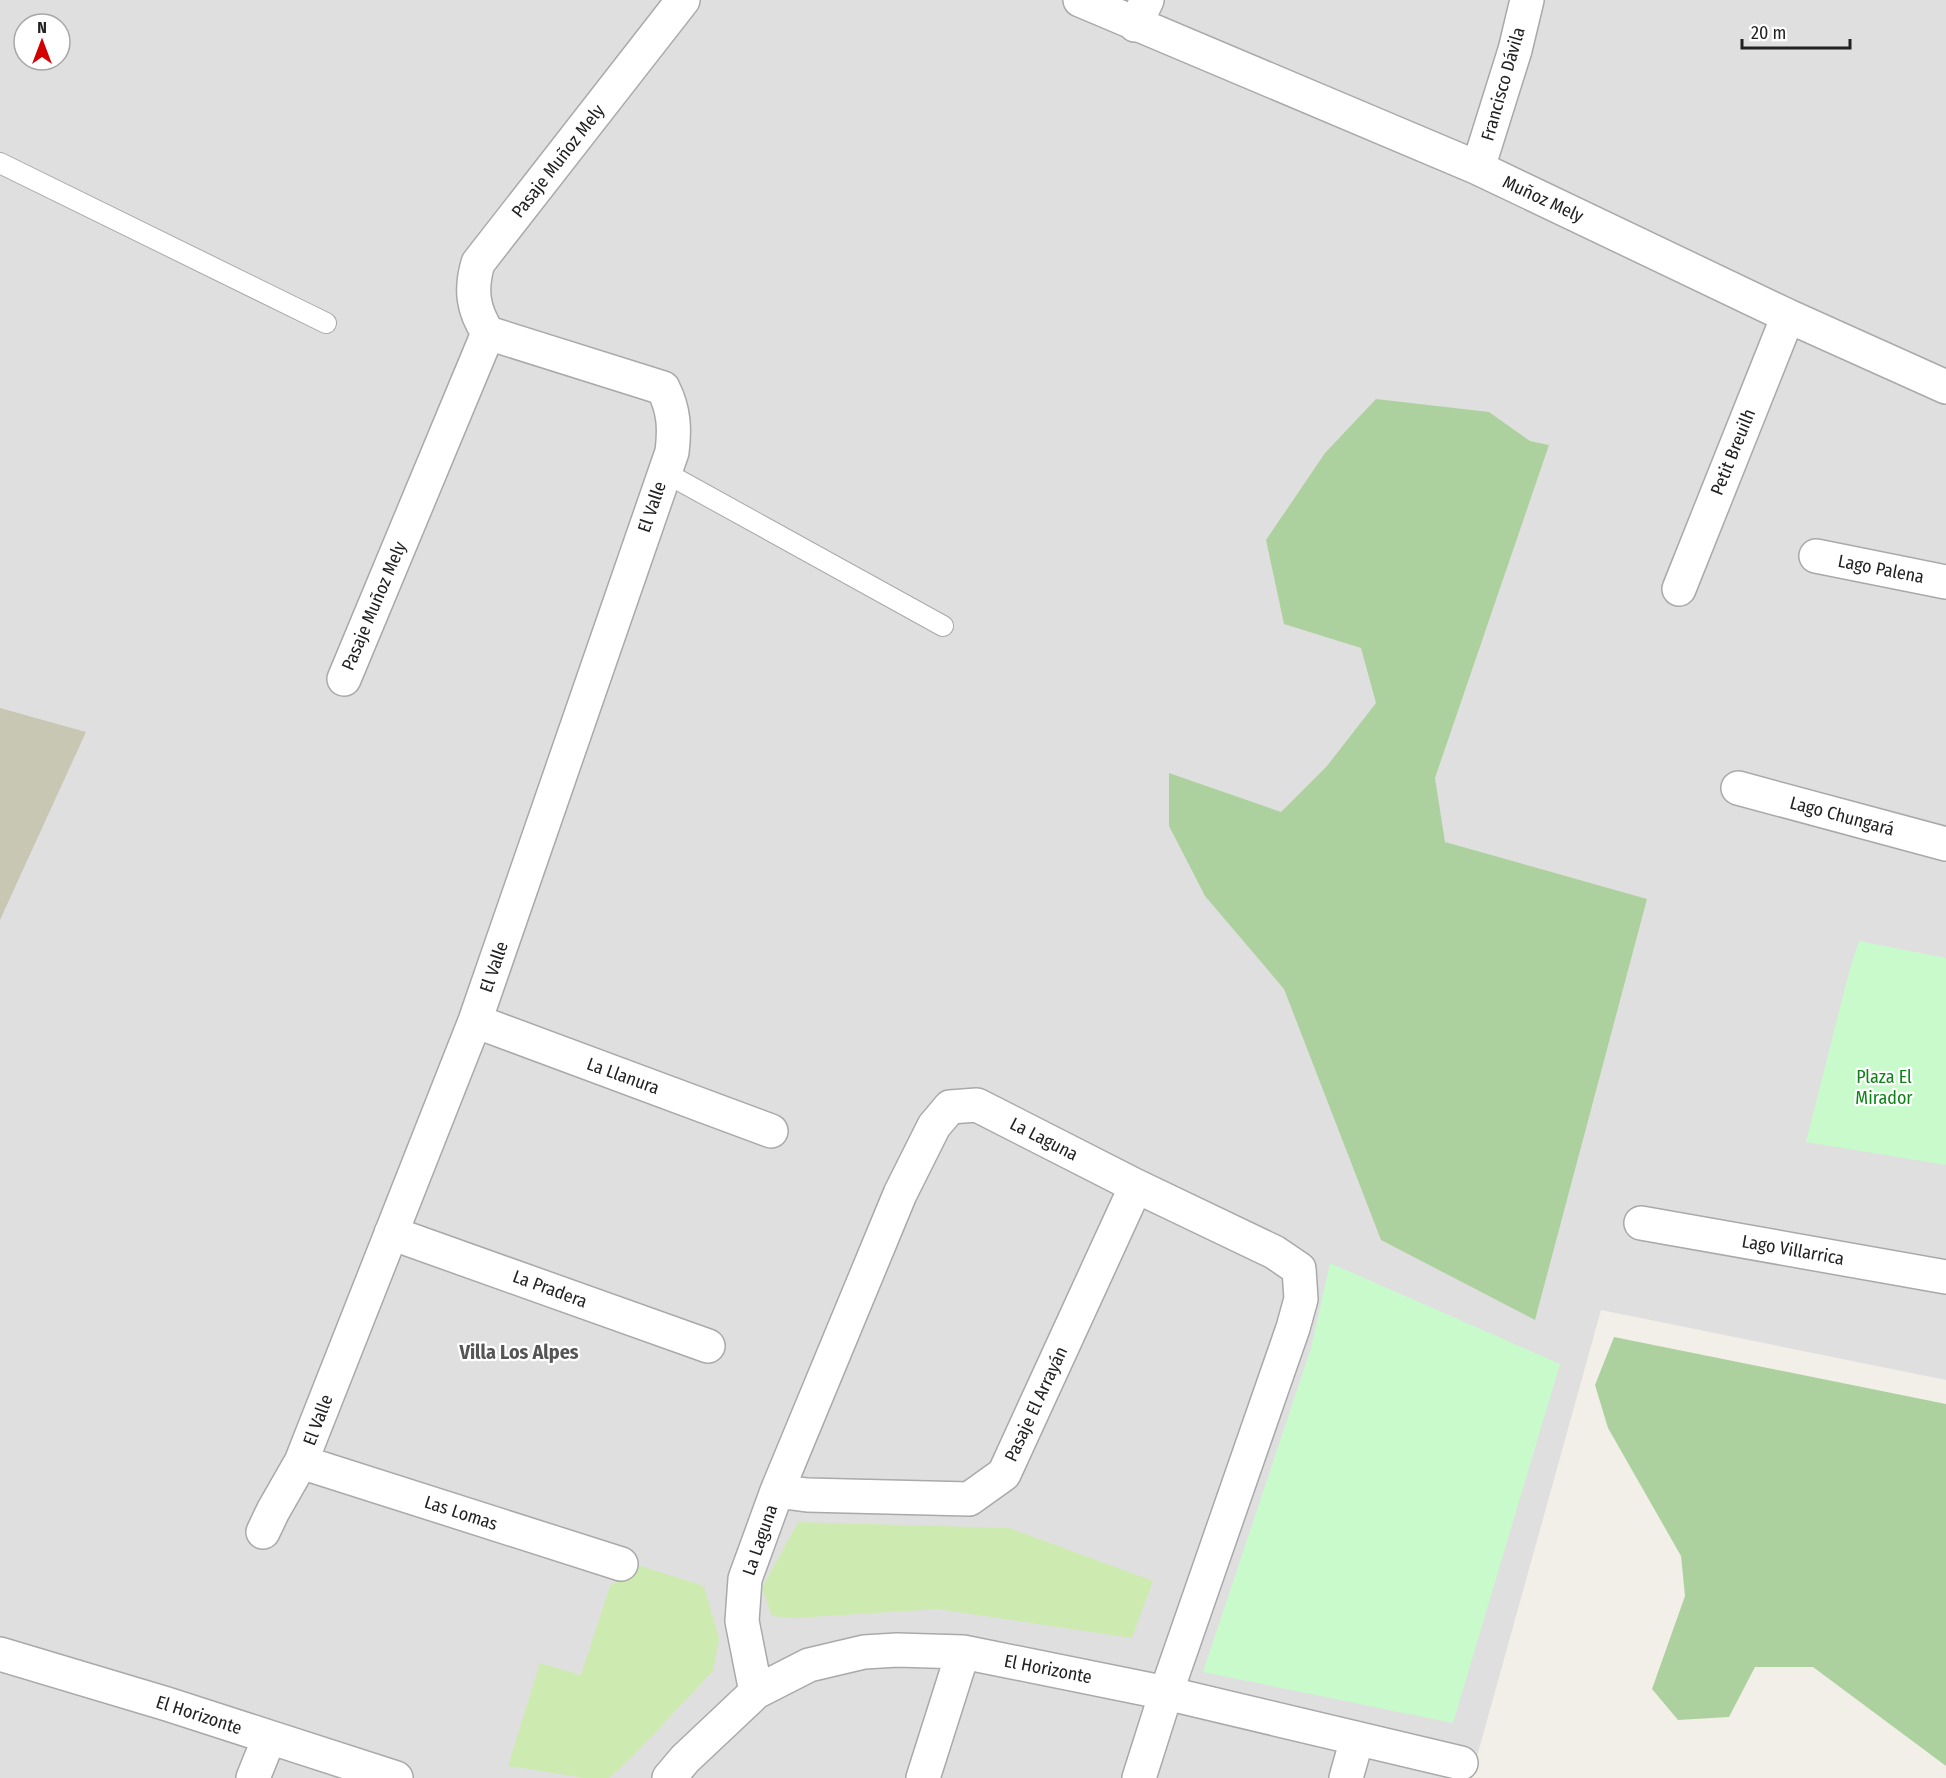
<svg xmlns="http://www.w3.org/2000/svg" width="1946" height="1778" viewBox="0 0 1946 1778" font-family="'Fira Sans Condensed',sans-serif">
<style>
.residential{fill:#e0dfdf;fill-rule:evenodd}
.construction{fill:#c7c7b4}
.grass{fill:#cdebb0}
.forest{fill:#add19e}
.park{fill:#c8facc}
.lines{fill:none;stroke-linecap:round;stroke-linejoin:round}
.service-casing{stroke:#a9a9a9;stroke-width:22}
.minor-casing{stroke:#a9a9a9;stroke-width:36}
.service{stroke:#fff;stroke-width:20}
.minor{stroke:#fff;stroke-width:33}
.labels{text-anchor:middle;stroke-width:4.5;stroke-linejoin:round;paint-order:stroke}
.street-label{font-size:18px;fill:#222;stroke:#fff}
.park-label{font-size:18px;fill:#0c8416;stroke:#fff}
.neighbourhood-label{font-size:20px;font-weight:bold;fill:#555;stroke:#fff}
</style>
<rect width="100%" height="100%" fill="#f2efe9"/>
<path class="residential" d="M 0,0 L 1946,0 L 1946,1380 L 1601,1310 L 1471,1778 L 0,1778 ZM 24,24 L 60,24 L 60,60 L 24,60 Z"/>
<path class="construction" d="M 0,708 L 86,732 L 0,920 Z"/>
<path class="grass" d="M 798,1522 L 1009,1528 L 1153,1581 L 1132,1638 L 937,1609 L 795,1618 L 772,1616 L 762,1588 Z
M 641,1566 L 704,1586 L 719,1638 L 713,1671 L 634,1755 L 609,1778 L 585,1778 L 508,1766 L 540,1663 L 581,1675 L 610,1586 Z"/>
<path class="forest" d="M 1376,399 L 1489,412 L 1530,441 L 1549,445 L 1435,778 L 1445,842 L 1647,899 L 1535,1320 L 1381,1240 L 1284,989 L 1205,896 L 1169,826 L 1169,773 L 1281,812 L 1327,766 L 1376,703 L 1361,648 L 1284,624 L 1266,540 L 1325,453 Z
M 1614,1337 L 1946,1404 L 1946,1766 L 1813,1667 L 1755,1667 L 1729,1717 L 1678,1720 L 1652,1689 L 1685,1596 L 1681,1556 L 1608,1428 L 1595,1385 Z"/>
<path class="park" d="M 1859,941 L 1946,958 L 1946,1165 L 1806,1142 L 1850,968 Z
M 1330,1263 L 1560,1364 L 1453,1723 L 1203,1672 L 1311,1348 Z"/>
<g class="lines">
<g class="service-casing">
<path id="service" d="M 0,163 L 326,323
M 664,472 L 943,626"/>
</g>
<g class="minor-casing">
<path id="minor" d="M 1080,0 L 1478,168 L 1788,316 L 1946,387
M 1135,25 L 1147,0
M 1478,168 L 1515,50 L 1527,0
M 1816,556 L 1946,582
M 1679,589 L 1788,316
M 344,679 L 488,333
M 1738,788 L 1946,844
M 475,1021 L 771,1131
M 1641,1223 L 1946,1277
M 391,1233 L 708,1346
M 301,1462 L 621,1564
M 777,1491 L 807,1495 L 969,1499 L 1004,1474 L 1136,1186
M 263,1532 L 273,1511 L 301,1462 L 475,1021 L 672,452 C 675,428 674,410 663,388 L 488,333 C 473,310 470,290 478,263 L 683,0
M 0,1654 L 167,1704 L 396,1778
M 756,1692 L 742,1621 L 745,1579 L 777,1491 L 900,1194 L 934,1126 L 950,1107 L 977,1105 L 1136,1186 L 1274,1252 L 1299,1269 L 1301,1299 L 1293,1328 L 1166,1693 L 1139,1778
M 253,1778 L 269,1738
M 669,1778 L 685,1759 L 756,1692 L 809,1665 L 864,1652 L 897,1650 L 963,1652 L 1166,1693 L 1461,1763
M 923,1778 L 963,1652
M 1346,1778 L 1357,1739"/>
</g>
<use href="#service" class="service"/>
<use href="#minor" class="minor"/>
</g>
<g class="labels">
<g class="street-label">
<text transform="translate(1503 84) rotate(-74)" y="6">Francisco Dávila</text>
<text transform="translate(558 161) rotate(-52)" y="6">Pasaje Muñoz Mely</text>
<text transform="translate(1543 199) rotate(25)" y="6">Muñoz Mely</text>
<text transform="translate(1733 452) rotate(-68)" y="6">Petit Breuilh</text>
<text transform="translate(652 507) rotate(-71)" y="6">El Valle</text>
<text transform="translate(1881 569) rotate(11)" y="6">Lago Palena</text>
<text transform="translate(374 606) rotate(-67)" y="6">Pasaje Muñoz Mely</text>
<text transform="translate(1842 816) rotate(15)" y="6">Lago Chungará</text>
<text transform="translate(494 967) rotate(-71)" y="6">El Valle</text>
<text transform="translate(623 1076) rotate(20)" y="6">La Llanura</text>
<text transform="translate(1044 1139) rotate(27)" y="6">La Laguna</text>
<text transform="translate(1793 1250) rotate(10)" y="6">Lago Villarrica</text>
<text transform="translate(550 1289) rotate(20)" y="6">La Pradera</text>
<text transform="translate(1036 1404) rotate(-65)" y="6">Pasaje El Arrayán</text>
<text transform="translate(318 1420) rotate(-69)" y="6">El Valle</text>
<text transform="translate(461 1513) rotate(18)" y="6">Las Lomas</text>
<text transform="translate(760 1540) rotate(-71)" y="6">La Laguna</text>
<text transform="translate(1048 1669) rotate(11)" y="6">El Horizonte</text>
<text transform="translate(199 1715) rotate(18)" y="6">El Horizonte</text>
</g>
<g class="park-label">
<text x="1884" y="1083">Plaza El<tspan x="1884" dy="21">Mirador</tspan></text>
</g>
<g class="neighbourhood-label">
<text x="519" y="1359">Villa Los Alpes</text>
</g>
</g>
<g transform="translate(42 42)"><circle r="28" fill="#ffffff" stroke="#a7a7a7" stroke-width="1.5"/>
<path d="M0-4.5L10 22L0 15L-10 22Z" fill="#d40000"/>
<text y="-9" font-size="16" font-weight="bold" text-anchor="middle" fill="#222222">N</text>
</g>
<path d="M1742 39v9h108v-9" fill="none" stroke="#222222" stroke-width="3"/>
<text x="1751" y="39" font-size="18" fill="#222222" stroke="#ffffff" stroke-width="4.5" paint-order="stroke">20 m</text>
</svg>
